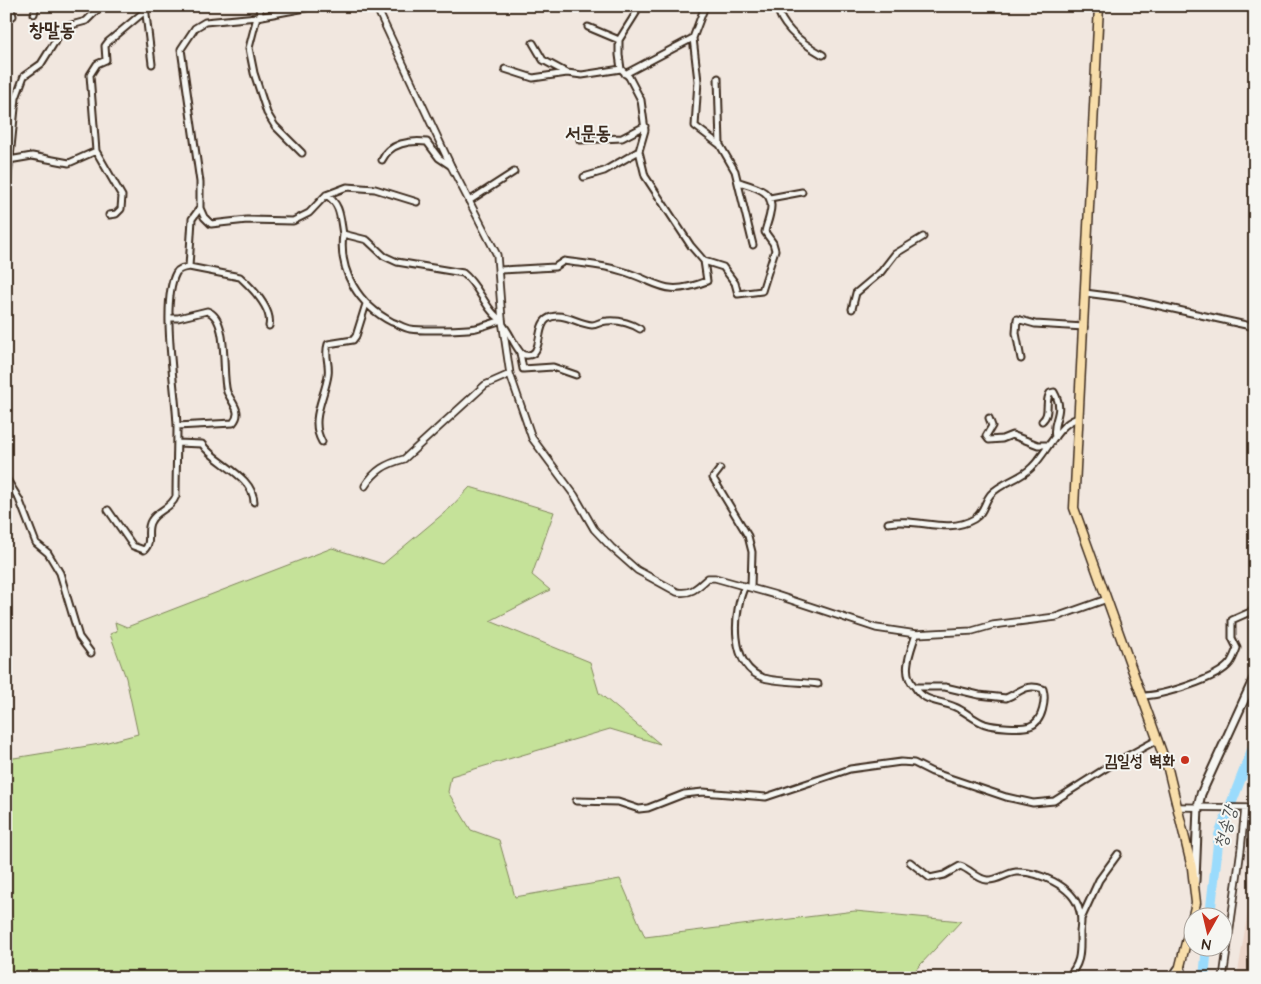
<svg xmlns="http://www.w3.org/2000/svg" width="1261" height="984" viewBox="0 0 1261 984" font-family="'Architects Daughter','Poor Story',sans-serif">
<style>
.built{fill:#ecd5c8}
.green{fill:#c5e299;stroke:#80865c}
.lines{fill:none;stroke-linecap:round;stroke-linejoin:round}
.river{stroke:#9adbfc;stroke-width:10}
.minor-casing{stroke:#3b2a1e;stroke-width:9}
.tertiary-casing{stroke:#3b2a1e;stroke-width:9}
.secondary-casing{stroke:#3b2a1e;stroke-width:11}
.primary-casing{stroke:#3b2a1e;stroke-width:11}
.minor{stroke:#f6f6f2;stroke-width:5}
.tertiary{stroke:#f6f6f2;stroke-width:5.5}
.secondary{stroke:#f6f6f2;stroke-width:7}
.primary{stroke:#f8deab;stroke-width:8}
.poi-dot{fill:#c8321e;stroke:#f6f6f2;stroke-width:2}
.labels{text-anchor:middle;stroke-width:4;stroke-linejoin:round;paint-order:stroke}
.poi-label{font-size:16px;font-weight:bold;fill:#3b2a1e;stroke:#f6f6f2;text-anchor:end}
.water-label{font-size:18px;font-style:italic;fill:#535656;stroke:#f6f6f2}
.quarter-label{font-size:19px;font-weight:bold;fill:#3b2a1e;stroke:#f6f6f2}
</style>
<rect width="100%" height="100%" fill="#f1e7df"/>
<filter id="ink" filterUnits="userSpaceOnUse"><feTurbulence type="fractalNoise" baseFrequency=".02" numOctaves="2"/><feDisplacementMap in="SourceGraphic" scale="10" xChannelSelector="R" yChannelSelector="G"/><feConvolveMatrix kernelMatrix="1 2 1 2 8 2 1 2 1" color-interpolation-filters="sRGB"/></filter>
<g filter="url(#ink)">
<path class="built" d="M 1255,868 L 1255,978 L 1237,978 Z"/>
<path class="green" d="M 470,487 L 554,512 L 532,575 L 550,590 L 490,621 L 590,662 L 599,693 L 660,744 L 610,729 L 451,776 L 448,792 L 471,830 L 499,840 L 515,897 L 620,879 L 645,937 L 855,911 L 961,921 L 908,978 L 6,978 L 6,756 L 14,758 L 100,744 L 138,734 L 126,678 L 110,634 L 117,631 L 115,622 L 127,627 L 332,548 L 383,564 L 450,508 Z"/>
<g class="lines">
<path class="river" d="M 1210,916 L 1219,835 L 1255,742
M 1204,978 L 1207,946"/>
<g class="minor-casing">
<path id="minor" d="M 10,6 L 13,16
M 145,6 L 152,64
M 259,6 L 260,16
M 636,6 L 636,13 L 619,40 L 619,55 L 621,69 L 629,77 L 641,100 L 645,130 L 639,151 L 645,176 L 691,246 L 704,261 L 723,267 L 735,283 L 738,294 L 762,291 L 775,250 L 773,243 L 765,232 C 766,226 769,220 770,213 C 776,191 755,187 739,182
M 705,6 L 693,38 L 698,81 L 695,126 L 720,145 L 735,171 L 753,245
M 777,6 C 781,28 805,45 823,55
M 34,14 L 36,6
M 257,17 L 249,48 L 254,73 L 267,113 L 275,126 L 302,153
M 588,27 L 619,40
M 533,43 L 543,60 L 567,73
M 505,69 L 533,78 L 567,73 L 582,75 L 621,69
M 625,74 L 693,38
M 718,78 L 720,145
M 6,96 L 16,98
M 580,140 L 622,138 L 645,126
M 9,160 L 32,156 L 69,163 L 96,151
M 382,160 C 390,143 410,140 427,142 L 439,158 L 451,166
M 584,177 L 604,171 L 639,151
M 326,195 C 341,204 340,218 343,234 L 367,240 L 384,256 L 397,262 L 463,273 C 479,285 487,313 502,320
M 6,197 L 16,98 L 24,76 L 41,64 L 64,27 L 86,21 L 101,6
M 770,198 L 802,192
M 469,201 L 514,172
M 200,208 L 204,217 L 211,224 L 247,220 L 293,221 L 309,213 L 326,195 L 347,187 L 375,189 L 417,202
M 109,215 L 116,214 L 121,209 L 122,196 L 96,151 L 90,75 L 97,64 L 106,60 L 105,46 L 108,42 L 145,11
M 343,234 C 338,272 359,305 392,322 C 398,324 404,328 410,329 C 422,331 465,330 476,328 C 485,326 493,323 502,320
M 189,267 L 192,219 L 200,208 L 200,182 L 181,49 L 195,28 L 205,22 L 257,17 L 316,6
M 500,270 L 555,267 L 564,261 C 583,264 603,265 622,271 C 660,282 663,298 707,281 L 704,261
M 1085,293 L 1124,298 L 1255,327
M 852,309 L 856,293 L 881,272 L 895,254 L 923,237
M 169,318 L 178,318 L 207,311 C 230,318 221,374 227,392 C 232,403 243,412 233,423 L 177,426
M 503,325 C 510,332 518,355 525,355 C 544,358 535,327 547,319 C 561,310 577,324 592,325 C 597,325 601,321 607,321 C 618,320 630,323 640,329
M 520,353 L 523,369 L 553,367 L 576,375
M 1021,359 L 1016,333 L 1017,319 L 1035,324 L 1084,327
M 989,418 L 992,426 L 986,436 L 989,440 L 1002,439 L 1012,435 L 1038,445 L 1048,445
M 1042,421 C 1051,414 1044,402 1050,393 L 1054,392 C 1066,413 1051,420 1055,437
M 322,442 C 309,420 325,397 328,375 C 330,363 324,356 328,344 L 353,340 L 356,336 L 366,304
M 177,443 L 202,444 C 215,464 253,475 254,502
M 720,469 L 713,478 L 748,536 L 752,552 L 751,587
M 6,478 L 19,499 L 36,543 L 48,553 L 60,573 L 79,637 L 91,653
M 108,510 L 133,546 L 144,550 C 153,543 145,530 151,521 C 157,510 171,509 176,496 C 176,473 177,450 177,426 C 176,390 160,302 176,273 C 179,268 184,268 189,267 L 240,277 C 252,288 273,309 269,326
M 888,523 C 917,517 947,535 974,519 C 984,513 984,502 991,494 C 1002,482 1021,479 1032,467 C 1048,452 1056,425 1078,418
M 745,586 C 733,611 729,667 764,678 C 778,682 802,682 818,684
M 915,687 C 924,703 940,700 955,707 C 965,711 974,720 985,724 C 994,727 1021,729 1030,726 C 1043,722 1046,699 1043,689 C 1025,683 1021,692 1006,698 L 979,695 L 945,687 L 915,687 C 900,673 911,651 916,634
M 1141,696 C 1161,696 1218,679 1230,663 C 1233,659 1235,653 1237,648 L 1232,638 L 1232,620 L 1250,612 L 1255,606
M 576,801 L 618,802 L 639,809 L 648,808 L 684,794 L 703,792 L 766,797 L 850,769 L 901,762 L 914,763 L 932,772 L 1006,797 L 1033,803 L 1054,801 L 1111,765 L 1157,740
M 910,862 L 930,878 L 944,875 L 960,866 C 970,869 977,879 987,880 C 997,881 1006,873 1016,872 C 1038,871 1073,886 1079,909 C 1082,916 1081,924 1080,932 C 1080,951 1082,963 1067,978
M 1081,919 L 1099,880 L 1118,854
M 1181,965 L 1184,978
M 1171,978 L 1177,969"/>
</g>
<g class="tertiary-casing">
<path id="tertiary" d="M 376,6 L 451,166 L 497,255 L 502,320 L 510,374 L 532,438 L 575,496 L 594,529 L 611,547 L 637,570 L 677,592 C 691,595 698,587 708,578 L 715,578 L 776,595 L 876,628 L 916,634 L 972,631 L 993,625 L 1056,617 L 1107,599
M 365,486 C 375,470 386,464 404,459 L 485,385 L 510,374
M 1178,807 L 1255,808
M 1223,978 L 1241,849 L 1245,808"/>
</g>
<g class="secondary-casing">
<path id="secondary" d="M 1195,881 L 1198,807 L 1201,794 L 1255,676"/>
</g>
<g class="primary-casing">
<path id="primary" d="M 1099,6 L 1074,508 L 1168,769 L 1192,868 L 1196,903 L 1177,978"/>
</g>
<use href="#minor" class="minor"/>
<use href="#tertiary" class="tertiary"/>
<use href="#secondary" class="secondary"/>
<use href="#primary" class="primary"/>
</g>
</g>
<circle class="poi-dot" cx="1185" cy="760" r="5"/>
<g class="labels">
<g class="poi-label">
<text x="1175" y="766">김일성 벽화</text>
</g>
<g class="water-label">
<text transform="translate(1225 827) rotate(-74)" y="6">청송강</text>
</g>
<g class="quarter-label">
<text x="52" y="36">창말동</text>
<text x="588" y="139">서문동</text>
</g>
</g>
<rect width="1261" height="984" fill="none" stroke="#f6f6f2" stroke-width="25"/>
<rect x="12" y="12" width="1236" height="959" fill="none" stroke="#3b2a1e" stroke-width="2" filter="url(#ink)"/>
<g transform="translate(1208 932) rotate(188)"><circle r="24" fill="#f6f6f2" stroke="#aba49d"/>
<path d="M0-4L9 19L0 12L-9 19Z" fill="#c8321e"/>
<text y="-8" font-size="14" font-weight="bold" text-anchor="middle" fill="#3b2a1e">N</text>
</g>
</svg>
